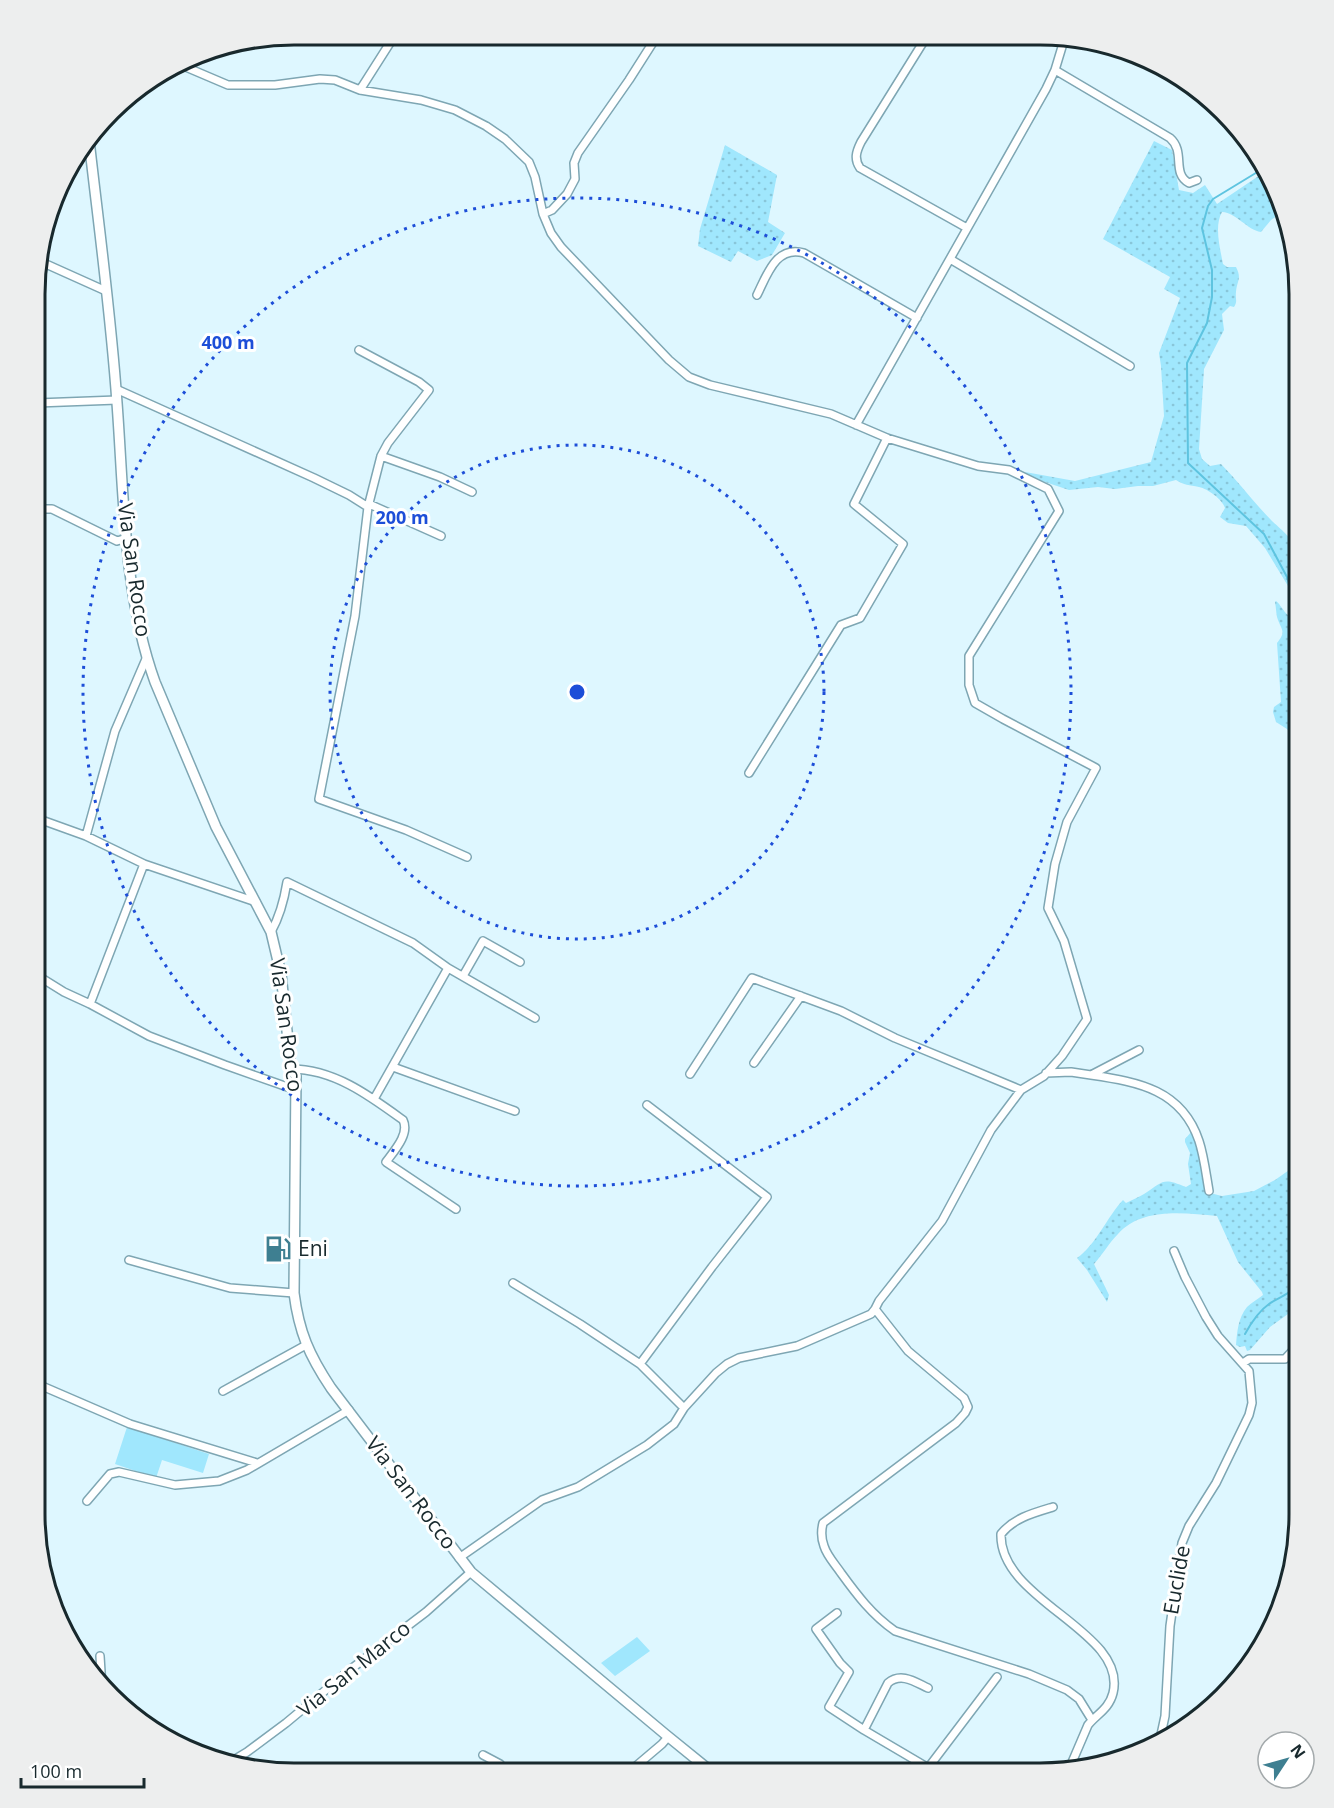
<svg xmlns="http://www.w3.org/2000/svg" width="1334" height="1808" viewBox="0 0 1334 1808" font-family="'Open Sans',sans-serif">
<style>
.grass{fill:url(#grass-dots)}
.green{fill:#a0e7fd}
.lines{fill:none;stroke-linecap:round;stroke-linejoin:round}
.stream{stroke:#5ec4e0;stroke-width:2}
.street-casing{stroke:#7ea6b3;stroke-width:10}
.secondary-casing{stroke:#7ea6b3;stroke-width:12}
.street{stroke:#fff;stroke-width:7}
.secondary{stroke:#fff;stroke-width:9}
.ring{fill:none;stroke:#1d4ed8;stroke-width:3;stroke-dasharray:3 6}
.labels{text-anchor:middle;stroke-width:6;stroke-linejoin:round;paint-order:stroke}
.street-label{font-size:21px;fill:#18292d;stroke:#fff}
.poi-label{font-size:21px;fill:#18292d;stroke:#fff;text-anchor:start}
.rim{fill:none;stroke:#18292d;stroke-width:3}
.centre{fill:#1d4ed8;stroke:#fff;stroke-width:3}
.ring-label{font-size:18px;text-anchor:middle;font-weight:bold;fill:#1d4ed8;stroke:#fff;stroke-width:6;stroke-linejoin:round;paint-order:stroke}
</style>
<defs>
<pattern id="grass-dots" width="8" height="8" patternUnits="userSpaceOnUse" patternTransform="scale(1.5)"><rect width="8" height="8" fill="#a0e7fd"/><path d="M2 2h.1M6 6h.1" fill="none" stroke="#89c6d9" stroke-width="1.8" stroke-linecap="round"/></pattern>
</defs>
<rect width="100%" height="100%" fill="#def7ff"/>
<path class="grass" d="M 1154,141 L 1172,150 L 1179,190 L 1193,193 L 1205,185 L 1217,204 L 1266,171 L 1273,179 L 1281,213 L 1271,220 L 1261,232 C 1247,230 1237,213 1222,212 C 1214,226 1220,248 1223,264 L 1227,267 L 1236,267 C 1242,279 1237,280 1236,292 C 1235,299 1238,301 1234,307 L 1230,306 L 1222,314 L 1224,330 L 1204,369 L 1199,449 L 1202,459 L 1210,466 L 1221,464 C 1239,482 1254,503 1272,521 C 1285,533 1290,536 1299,553 L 1299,745 L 1287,729 L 1276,722 L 1273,712 L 1274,707 L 1281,702 L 1277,643 C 1287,631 1281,630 1277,617 C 1276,612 1276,607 1275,602 L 1276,601 C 1281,605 1283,611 1288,615 L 1291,609 L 1288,586 L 1265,548 L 1246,526 L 1228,523 L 1220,517 L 1225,508 C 1222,499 1208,489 1199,487 C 1189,485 1184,485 1176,480 L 1153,486 L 1138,486 L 1115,489 L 1098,487 L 1069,490 L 1030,477 L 1025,472 L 1075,481 L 1151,462 L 1164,416 L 1161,366 L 1159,353 L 1180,298 L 1164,289 L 1170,277 L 1103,239 Z
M 725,145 L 777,175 L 768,222 L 785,233 L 772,255 L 757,261 L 738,251 L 731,262 L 698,246 L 700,229 Z
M 1193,1130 L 1210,1193 L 1222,1196 L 1254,1191 L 1275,1180 L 1292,1168 L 1299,1154 L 1299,1306 L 1270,1327 L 1250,1350 L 1247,1351 L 1245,1346 L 1240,1347 L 1236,1345 C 1237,1332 1238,1318 1247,1307 C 1251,1303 1258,1299 1263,1295 L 1262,1292 L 1238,1262 L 1217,1216 C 1184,1213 1142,1207 1118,1234 C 1109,1243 1103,1254 1094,1264 L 1109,1295 L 1107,1302 L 1087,1270 L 1077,1258 C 1096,1245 1107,1217 1123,1200 L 1126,1203 C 1132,1200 1139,1197 1144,1194 C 1164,1181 1162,1177 1186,1187 L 1191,1184 L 1188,1164 L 1190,1153 L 1185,1142 L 1185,1139 Z"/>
<path class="green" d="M 127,1427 L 209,1454 L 203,1473 L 162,1460 L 156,1478 L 115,1464 Z
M 637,1637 L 650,1651 L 615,1676 L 601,1663 Z"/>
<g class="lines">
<path class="stream" d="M 1264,168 L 1213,199 L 1208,206 L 1202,228 L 1212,270 L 1212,297 L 1207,323 L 1187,363 L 1188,463 L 1264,534 L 1287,577 L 1299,614
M 1245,1334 C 1251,1323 1259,1311 1269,1304 C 1280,1296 1293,1294 1299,1281"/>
<g class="street-casing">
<path id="street" d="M 927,36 L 861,142 C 856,152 854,159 860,168 L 967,228
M 181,65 L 228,85 L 275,85 L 320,79 L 335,80 L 360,90 L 421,100 L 455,110 L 486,126 L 505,139 L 529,162 L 535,177 L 543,214 L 551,233 L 561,247 L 669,360 L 689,377 L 710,385 L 831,414 L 887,438 L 978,466 L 1009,470 L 1048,489 L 1059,511 L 969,656 L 969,685 L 975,703 L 1003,719 L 1096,768 L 1067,822 L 1055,864 L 1048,908 L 1064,941 L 1087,1019 L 1062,1056 L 1044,1076 L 1021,1090 L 991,1130 L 942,1221 L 879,1301 L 875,1309 L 908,1351 L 964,1398 L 968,1407 L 965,1413 L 956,1423 L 823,1523 C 821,1531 821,1538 824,1546 C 827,1556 835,1564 841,1573 C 857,1595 872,1615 895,1631 L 1029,1674 L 1067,1690 L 1079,1699 L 1092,1720
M 1055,70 L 1170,138 C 1186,152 1171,173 1189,183 L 1197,180
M 360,90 L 395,35
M 543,214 L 552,210 L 567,194 L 575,179 L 574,163 L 578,153 L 629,80 L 657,36
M 950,259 L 1130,366
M 37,260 L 106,291
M 757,295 C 767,275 776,245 804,253 L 917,318
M 359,350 L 419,382 L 429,390 L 388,443 L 381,456 L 368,507 L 355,616 L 319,799 L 406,830 L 467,857
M 116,389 L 314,478 L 349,495 L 368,507
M 37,403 L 117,400
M 856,425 L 1046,89 L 1055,70 L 1065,37
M 381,456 L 440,477 L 472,492
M 369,504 L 441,536
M 36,509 L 52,509 L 117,541 L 127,538
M 749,773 L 841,625 L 860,618 L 903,544 L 854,504 L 887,438
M 36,818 L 86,836 L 144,864 L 256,902
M 86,836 L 115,731 L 146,659
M 271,932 C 280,916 284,901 287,882 L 413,943 L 448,968 L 535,1018
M 35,974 L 64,992 L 90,1004 L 149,1036 L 225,1065 L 296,1090
M 463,976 L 483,941 L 520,962
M 90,1004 L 144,864
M 754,1063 L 801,996
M 393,1067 L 515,1111
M 291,1069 C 334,1069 370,1096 403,1120 C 410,1134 394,1151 386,1162 L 456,1209
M 1046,1073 L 1071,1072 L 1091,1075 L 1139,1050
M 690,1074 L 752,978 L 841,1011 L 895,1038 L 1021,1090
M 1091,1075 C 1139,1082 1182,1090 1199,1141 C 1204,1156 1206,1174 1209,1191
M 374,1099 L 448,968
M 129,1260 L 230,1288 L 294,1293
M 513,1283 L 580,1324 L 640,1364 L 684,1408
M 1243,1363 L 1249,1359 L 1285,1359 L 1299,1344
M 640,1364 L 712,1267 L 767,1197 L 647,1105
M 35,1383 L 130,1424 L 257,1463
M 223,1391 L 306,1345
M 87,1501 L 110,1474 L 119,1472 L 175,1485 L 219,1481 L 247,1470 L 349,1410
M 1053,1507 C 1033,1513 1014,1518 1001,1534 C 999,1601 1128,1631 1113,1693 C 1109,1709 1097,1714 1088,1725 L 1070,1767
M 459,1558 L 542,1500 L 578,1487 L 647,1445 L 674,1424 L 684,1408 L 716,1373 L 727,1364 L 739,1358 L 797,1346 L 871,1314 L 875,1309
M 837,1613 L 816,1629 L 840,1663 L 849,1672 L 829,1707 L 864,1730 L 937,1773
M 100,1656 L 102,1688
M 864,1730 L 888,1683 C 901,1672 915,1682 928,1688
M 1159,1744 L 1165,1716 L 1170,1626 L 1182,1543 L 1189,1526 L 1216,1483 L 1249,1415 L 1252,1403 L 1249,1371 L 1218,1336 L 1206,1317 L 1185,1277 L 1174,1251
M 483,1755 L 500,1764 L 507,1772
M 232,1761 L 247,1752 L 286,1723 L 351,1669 L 426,1612 L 471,1572
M 928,1768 L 997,1677
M 629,1772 L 662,1744 L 668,1737"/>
</g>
<g class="secondary-casing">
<path id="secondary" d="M 89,140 C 99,228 111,315 117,403 C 124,495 123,593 155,682 L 216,827 L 271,932 L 281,974 L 291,1069 L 296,1076 L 294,1293 C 299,1332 309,1355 331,1388 L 471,1572 L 665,1734 L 713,1773"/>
</g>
<use href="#street" class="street"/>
<use href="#secondary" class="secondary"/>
</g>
<g class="ring">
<circle cx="577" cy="692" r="247"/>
<circle cx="577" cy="692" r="494"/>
</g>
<defs>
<g id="fuel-bare" transform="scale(2.07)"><path d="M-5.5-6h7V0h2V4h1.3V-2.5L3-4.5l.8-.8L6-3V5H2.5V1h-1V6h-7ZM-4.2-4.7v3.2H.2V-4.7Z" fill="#3e7f91" stroke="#fff" stroke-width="2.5" paint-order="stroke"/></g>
</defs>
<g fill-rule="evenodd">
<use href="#fuel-bare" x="278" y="1249"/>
</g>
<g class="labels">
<g class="street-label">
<text transform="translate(134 570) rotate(82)" y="7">Via San Rocco</text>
<text transform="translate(286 1025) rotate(82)" y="7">Via San Rocco</text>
<text transform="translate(411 1493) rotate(53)" y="7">Via San Rocco</text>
<text transform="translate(1177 1580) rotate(-80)" y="7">Euclide</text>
<text transform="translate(354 1669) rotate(-39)" y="7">Via San Marco</text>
</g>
<g class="poi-label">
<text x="298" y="1256">Eni</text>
</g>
</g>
<path d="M0 0H1334V1808H0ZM294 45H1040A249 249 0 0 1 1289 294V1514A249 249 0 0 1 1040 1763H294A249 249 0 0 1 45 1514V294A249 249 0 0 1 294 45Z" fill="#edeeee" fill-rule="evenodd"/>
<path class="rim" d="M294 45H1040A249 249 0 0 1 1289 294V1514A249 249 0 0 1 1040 1763H294A249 249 0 0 1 45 1514V294A249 249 0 0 1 294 45Z"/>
<circle cx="577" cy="692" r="9" class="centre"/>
<g class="ring-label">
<text x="228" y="349">400 m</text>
<text x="402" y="524">200 m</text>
</g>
<g transform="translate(1286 1760) rotate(54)"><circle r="28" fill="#ffffff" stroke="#a3a9ab" stroke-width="1.5"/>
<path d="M0-4.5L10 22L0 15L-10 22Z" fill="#3e7f91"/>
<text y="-9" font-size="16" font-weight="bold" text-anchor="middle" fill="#18292d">N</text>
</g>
<path d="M21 1778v9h123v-9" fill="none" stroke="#18292d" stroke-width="3"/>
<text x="30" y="1778" font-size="18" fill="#18292d" stroke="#ffffff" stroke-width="4.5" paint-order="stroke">100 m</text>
</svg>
